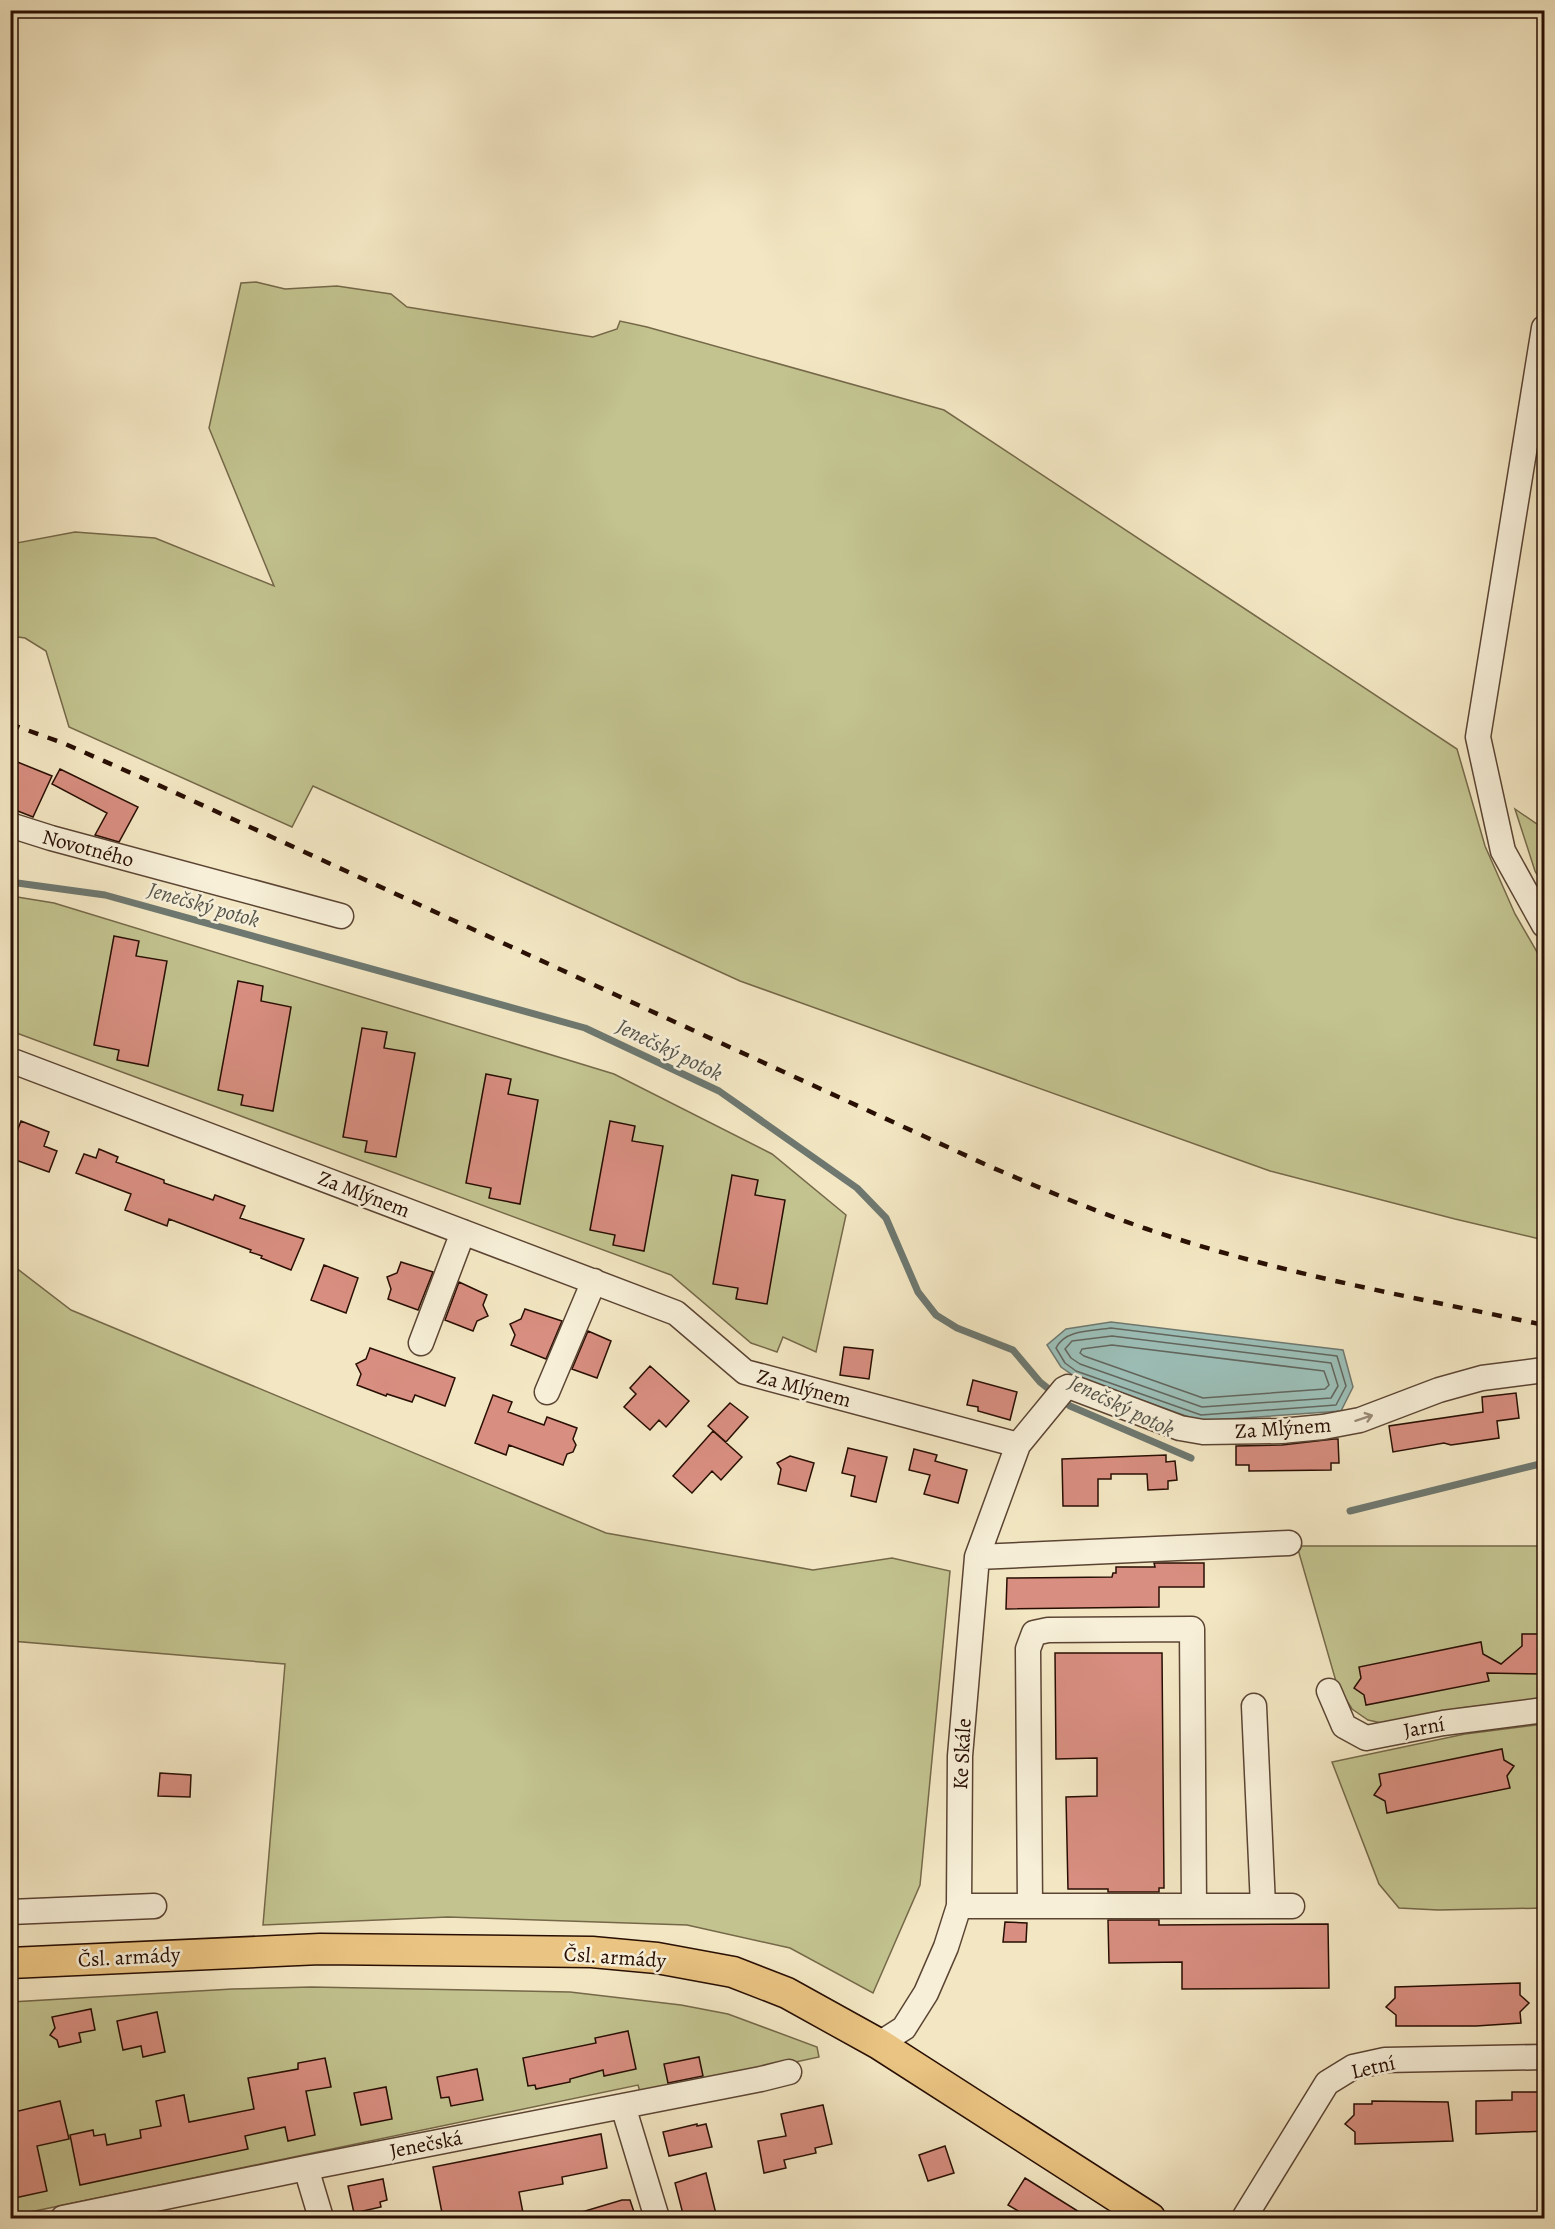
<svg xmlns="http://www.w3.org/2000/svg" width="1555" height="2229" viewBox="0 0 1555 2229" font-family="Alegreya,serif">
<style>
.green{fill:#c2c38f;stroke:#756849;stroke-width:1.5}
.water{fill:#9cbfb8;stroke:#6e7870;stroke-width:1.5}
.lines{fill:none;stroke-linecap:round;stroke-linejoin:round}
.shore{stroke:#62665e;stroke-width:1.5}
.stream{stroke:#6e7870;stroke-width:7}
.building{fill:#d88e80;stroke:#280e03;stroke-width:1.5}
.minor-casing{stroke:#5b4433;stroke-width:27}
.major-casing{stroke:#280e03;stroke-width:33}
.minor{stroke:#f7efd8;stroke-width:24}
.major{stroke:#eac482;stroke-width:30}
.rail{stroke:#280e03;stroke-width:4.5;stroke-dasharray:10 10;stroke-linecap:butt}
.oneway{stroke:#9a8a78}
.labels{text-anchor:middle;stroke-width:5;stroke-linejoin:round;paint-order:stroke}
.street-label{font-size:21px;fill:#280e03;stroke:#f7efd8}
.water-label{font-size:22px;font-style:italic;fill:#56554b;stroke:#f7efd8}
</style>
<rect width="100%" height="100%" fill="#f3e7c3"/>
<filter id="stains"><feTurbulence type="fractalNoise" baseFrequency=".00333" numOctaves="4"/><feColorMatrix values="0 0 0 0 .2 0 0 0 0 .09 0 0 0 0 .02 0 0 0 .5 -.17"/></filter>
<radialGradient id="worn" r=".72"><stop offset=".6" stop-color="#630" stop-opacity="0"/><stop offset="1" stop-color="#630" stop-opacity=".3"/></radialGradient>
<path class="green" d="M 256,282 L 285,289 L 337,286 L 391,294 L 407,307 L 593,337 L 617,329 L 620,321 L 647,327 L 944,410 L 1457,749 L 1485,846 L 1515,914 L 1544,964 L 1544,1240 L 1455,1219 L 1270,1171 L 740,981 L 313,786 L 292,827 L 69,727 L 46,651 L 25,638 L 11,636 L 11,544 L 75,532 L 155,538 L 274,586 L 209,428 L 241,283 Z
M 1515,809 L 1544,829 L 1544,887 L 1535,871 Z
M 11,896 L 54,903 L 614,1074 L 772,1154 L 846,1215 L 816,1352 L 783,1337 L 777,1352 L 751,1343 L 671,1275 L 11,1031 Z
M 11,1264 L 71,1310 L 606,1533 L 813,1570 L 892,1558 L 950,1571 L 920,1885 L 873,1993 L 790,1948 L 687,1925 L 448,1917 L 263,1925 L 285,1664 L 11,1641 Z
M 1297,1546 L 1544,1546 L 1544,1698 L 1461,1708 L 1386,1724 L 1368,1720 L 1352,1709 L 1337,1685 Z
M 1544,1724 L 1544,1908 L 1438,1910 L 1399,1908 L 1379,1884 L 1332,1762 L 1465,1734 Z
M 311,1987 L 570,1992 L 681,2005 L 728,2014 L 817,2047 L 819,2057 L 641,2095 L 638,2085 L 11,2216 L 11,2002 L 232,1989 Z"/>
<path class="water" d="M 1111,1322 L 1343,1350 L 1353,1387 L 1341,1411 L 1200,1421 L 1074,1376 L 1061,1367 L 1047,1345 L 1066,1329 Z"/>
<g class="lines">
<path class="shore" d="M 1111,1328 L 1337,1356 L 1346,1386 L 1336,1405 L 1201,1415 L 1076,1371 L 1065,1363 L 1056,1348 C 1065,1329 1093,1331 1111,1328 Z
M 1112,1336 L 1331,1363 L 1338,1386 L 1331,1398 L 1202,1407 L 1080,1364 L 1071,1358 L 1065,1349 L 1072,1341 Z
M 1112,1345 L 1324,1371 L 1329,1385 L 1325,1389 L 1203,1398 L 1084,1356 L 1080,1353 L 1082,1349 Z"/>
<path class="stream" d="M 10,882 L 105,895 L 585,1028 L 719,1091 L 857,1188 L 886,1218 L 918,1292 L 936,1315 L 957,1328 L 1013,1350 L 1040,1382 L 1070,1406 L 1191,1458
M 1350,1511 L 1544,1463"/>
</g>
<path class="building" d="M 10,759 L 52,776 L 33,817 L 10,808 Z
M 60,769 L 138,807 L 119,842 L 95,835 L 107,813 L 52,784 Z
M 114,936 L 139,941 L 136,956 L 167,961 L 148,1066 L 117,1060 L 119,1050 L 94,1045 Z
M 238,981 L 263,986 L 261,1001 L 291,1007 L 273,1111 L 241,1105 L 243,1095 L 218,1090 Z
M 362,1028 L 387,1032 L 384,1048 L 415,1053 L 396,1157 L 365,1152 L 367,1141 L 343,1137 Z
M 486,1074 L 511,1079 L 508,1094 L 538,1100 L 520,1204 L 489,1198 L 491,1188 L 466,1183 Z
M 21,1121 L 49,1132 L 44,1146 L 57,1151 L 49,1172 L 10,1158 L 10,1135 L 16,1134 Z
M 610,1121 L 635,1126 L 632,1141 L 663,1146 L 644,1251 L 613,1245 L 615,1235 L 590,1230 Z
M 99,1149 L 118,1157 L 116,1162 L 164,1180 L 164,1183 L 213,1200 L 215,1195 L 245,1206 L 240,1218 L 304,1239 L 291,1270 L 261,1258 L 262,1256 L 250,1252 L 251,1250 L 169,1219 L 167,1226 L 125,1210 L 131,1194 L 76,1173 L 84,1154 L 96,1158 Z
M 732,1175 L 758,1180 L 755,1195 L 785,1200 L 767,1304 L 736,1299 L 738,1288 L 713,1284 Z
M 401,1262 L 433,1272 L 418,1310 L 388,1299 L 391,1289 L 387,1277 L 397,1273 Z
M 324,1265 L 358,1278 L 346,1313 L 311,1300 Z
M 459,1282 L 487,1295 L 483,1305 L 488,1316 L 477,1321 L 473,1331 L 445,1320 Z
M 525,1309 L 562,1321 L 546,1359 L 511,1345 L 515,1335 L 510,1324 L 521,1319 Z
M 588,1331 L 611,1341 L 597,1378 L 572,1369 Z
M 844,1347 L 873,1350 L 869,1379 L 840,1375 Z
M 370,1348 L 455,1378 L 445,1406 L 415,1395 L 412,1402 L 387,1394 L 386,1396 L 357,1385 L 361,1374 L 356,1364 L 366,1359 Z
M 650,1366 L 689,1401 L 666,1427 L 659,1420 L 650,1430 L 624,1407 L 636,1394 L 630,1388 Z
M 973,1380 L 1017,1392 L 1010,1420 L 978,1411 L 978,1407 L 967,1405 Z
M 1516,1393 L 1519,1418 L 1497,1421 L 1499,1438 L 1451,1445 L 1444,1443 L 1393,1452 L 1389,1426 L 1483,1412 L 1482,1397 Z
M 493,1395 L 512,1402 L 508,1412 L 544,1425 L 547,1417 L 577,1428 L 573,1439 L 576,1445 L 573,1452 L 567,1454 L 563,1465 L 509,1445 L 506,1455 L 475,1443 Z
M 730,1403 L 748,1417 L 726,1442 L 708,1426 Z
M 713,1431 L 742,1457 L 721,1480 L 712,1471 L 692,1493 L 673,1476 Z
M 1334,1439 L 1338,1439 L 1339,1463 L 1331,1463 L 1331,1470 L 1249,1471 L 1249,1465 L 1236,1465 L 1236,1446 L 1282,1445 Z
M 848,1448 L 887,1457 L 876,1502 L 851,1496 L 855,1476 L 842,1473 Z
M 914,1449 L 937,1455 L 935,1461 L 967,1470 L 958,1503 L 924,1494 L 930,1475 L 909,1470 Z
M 1166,1455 L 1166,1462 L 1175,1461 L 1177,1480 L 1168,1481 L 1168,1489 L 1148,1490 L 1147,1474 L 1111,1474 L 1111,1479 L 1098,1479 L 1098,1506 L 1063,1506 L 1062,1459 Z
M 790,1456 L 814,1463 L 806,1491 L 778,1484 L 781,1469 L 777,1463 Z
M 1154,1563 L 1204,1563 L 1204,1587 L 1159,1587 L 1159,1607 L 1006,1609 L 1007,1578 L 1112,1577 L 1113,1573 L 1116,1573 L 1116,1567 L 1155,1567 Z
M 1522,1634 L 1545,1634 L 1545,1674 L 1487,1673 L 1489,1681 L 1366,1705 L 1364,1695 L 1354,1688 L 1361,1678 L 1359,1667 L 1481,1642 L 1483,1654 L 1501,1664 L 1522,1646 Z
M 1055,1653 L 1162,1653 L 1164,1888 L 1159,1888 L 1159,1892 L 1108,1892 L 1108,1889 L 1068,1889 L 1066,1797 L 1097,1796 L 1097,1758 L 1056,1759 Z
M 1502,1749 L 1504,1760 L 1514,1766 L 1507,1776 L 1510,1788 L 1387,1813 L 1385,1801 L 1374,1795 L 1381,1785 L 1379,1774 Z
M 160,1773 L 191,1775 L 190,1797 L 158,1796 Z
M 1108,1920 L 1159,1920 L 1159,1925 L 1328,1924 L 1329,1988 L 1182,1989 L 1182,1962 L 1109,1963 Z
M 1005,1922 L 1027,1923 L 1026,1942 L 1003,1942 Z
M 1520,1983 L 1520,1995 L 1529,2003 L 1520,2012 L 1521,2023 L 1476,2026 L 1396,2026 L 1396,2015 L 1386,2007 L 1395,1998 L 1395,1987 Z
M 91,2009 L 95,2030 L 79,2033 L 81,2042 L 59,2047 L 57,2040 L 50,2035 L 55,2028 L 52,2017 Z
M 157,2012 L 165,2052 L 143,2057 L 141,2046 L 123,2050 L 117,2021 Z
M 628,2031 L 636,2069 L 604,2076 L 603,2070 L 570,2079 L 570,2082 L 536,2089 L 535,2085 L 528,2086 L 523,2058 L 596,2043 L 595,2038 Z
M 699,2057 L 703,2076 L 668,2083 L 664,2064 Z
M 325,2058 L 331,2087 L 306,2091 L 315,2135 L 288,2141 L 285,2127 L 245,2136 L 248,2149 L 80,2185 L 70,2135 L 93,2130 L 94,2136 L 105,2134 L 107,2145 L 141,2138 L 140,2130 L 161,2126 L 156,2101 L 184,2095 L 189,2122 L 254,2109 L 248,2078 L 298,2069 L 298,2063 Z
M 477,2069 L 483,2100 L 451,2106 L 449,2097 L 441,2098 L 437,2077 Z
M 386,2087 L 392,2119 L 361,2125 L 354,2093 Z
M 1512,2092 L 1545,2092 L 1545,2131 L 1476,2134 L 1476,2101 L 1512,2100 Z
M 60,2101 L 69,2139 L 37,2146 L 47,2191 L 10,2199 L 10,2113 Z
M 1372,2101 L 1448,2102 L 1453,2141 L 1355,2144 L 1355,2132 L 1345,2124 L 1354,2115 L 1354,2104 L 1372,2104 Z
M 823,2105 L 832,2144 L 815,2148 L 816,2153 L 784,2160 L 786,2168 L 764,2173 L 758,2141 L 786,2136 L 781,2114 Z
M 697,2124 L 697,2126 L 706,2124 L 712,2147 L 669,2156 L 663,2132 Z
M 601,2134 L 607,2168 L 562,2177 L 563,2184 L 519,2192 L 524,2218 L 443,2218 L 433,2167 Z
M 945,2146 L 954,2173 L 928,2181 L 919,2155 Z
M 706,2173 L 717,2218 L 684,2218 L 675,2183 Z
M 1025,2178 L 1052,2195 L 1089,2218 L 1030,2218 L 1008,2205 Z
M 383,2179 L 387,2200 L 380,2202 L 381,2207 L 354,2213 L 348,2186 Z
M 622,2200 L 630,2200 L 636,2218 L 576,2218 L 575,2214 Z"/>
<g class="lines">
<g class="minor-casing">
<path id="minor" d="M 1544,328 L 1478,737 L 1503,851 L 1544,925
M 10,825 L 51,838 L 341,916
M 10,1060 L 676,1313 L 745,1372 L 1018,1445
M 421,1343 L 463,1232
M 547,1392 L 594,1281
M 977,1557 L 1289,1543
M 1329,1691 L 1344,1726 L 1366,1738 L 1443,1723 L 1544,1710
M 1254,1706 L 1263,1906
M 959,1906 L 1292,1906
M 1030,1906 L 1028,1649 L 1034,1633 L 1048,1630 L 1192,1629 L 1194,1906
M 10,1912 L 154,1906
M 879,2044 L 904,2028 L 926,1993 L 946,1947 L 959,1906 L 960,1756 L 977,1557 L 1018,1445 L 1064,1389 L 1068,1387 L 1074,1388 L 1180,1428 L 1203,1432 L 1281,1431 L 1323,1427 L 1360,1420 L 1439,1390 L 1482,1378 L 1544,1370
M 623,2106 L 657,2218
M 306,2168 L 321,2218
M 63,2218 L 306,2168 L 761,2079 L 789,2072
M 1244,2218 L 1327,2083 L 1353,2067 L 1385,2060 L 1544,2057"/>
</g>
<g class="major-casing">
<path id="major" d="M 10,1963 L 320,1949 L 592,1952 L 657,1958 L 733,1972 L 787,1993 L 879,2044 L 1150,2218"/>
</g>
<use href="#minor" class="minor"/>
<use href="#major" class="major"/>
<path class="rail" d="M 10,724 L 63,743 L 165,788 L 991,1167 C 1043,1189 1094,1211 1147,1229 C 1276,1273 1412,1297 1544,1325"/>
</g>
<defs><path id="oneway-shaft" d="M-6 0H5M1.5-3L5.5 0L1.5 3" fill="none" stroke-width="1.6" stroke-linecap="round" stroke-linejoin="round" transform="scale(1.5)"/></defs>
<use class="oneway" href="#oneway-shaft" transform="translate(1364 1418) rotate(-18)"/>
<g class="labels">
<g class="street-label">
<text transform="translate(88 848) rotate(15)" y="7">Novotného</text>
<text transform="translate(364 1194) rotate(21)" y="7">Za Mlýnem</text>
<text transform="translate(804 1388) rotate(15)" y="7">Za Mlýnem</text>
<text transform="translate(1283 1428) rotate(-4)" y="7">Za Mlýnem</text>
<text transform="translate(1424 1727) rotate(-10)" y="7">Jarní</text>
<text transform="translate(962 1754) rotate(-87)" y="7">Ke Skále</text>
<text transform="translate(129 1957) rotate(-3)" y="7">Čsl. armády</text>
<text transform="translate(615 1957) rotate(4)" y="7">Čsl. armády</text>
<text transform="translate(1373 2067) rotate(-13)" y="7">Letní</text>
<text transform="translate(426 2144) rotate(-11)" y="7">Jenečská</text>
</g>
<g class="water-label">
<text transform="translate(204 904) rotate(16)" y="8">Jenečský potok</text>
<text transform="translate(670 1049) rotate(26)" y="8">Jenečský potok</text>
<text transform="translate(1122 1405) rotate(26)" y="8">Jenečský potok</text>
</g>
</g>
<rect width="1555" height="2229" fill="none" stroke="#f3e7c3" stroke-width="36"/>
<rect x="12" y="12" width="1531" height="2205" fill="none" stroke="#280e03" stroke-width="3"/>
<rect x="18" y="18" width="1519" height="2193" fill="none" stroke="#280e03" stroke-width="1.5"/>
<rect width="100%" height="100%" filter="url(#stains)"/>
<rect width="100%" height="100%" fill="url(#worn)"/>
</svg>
